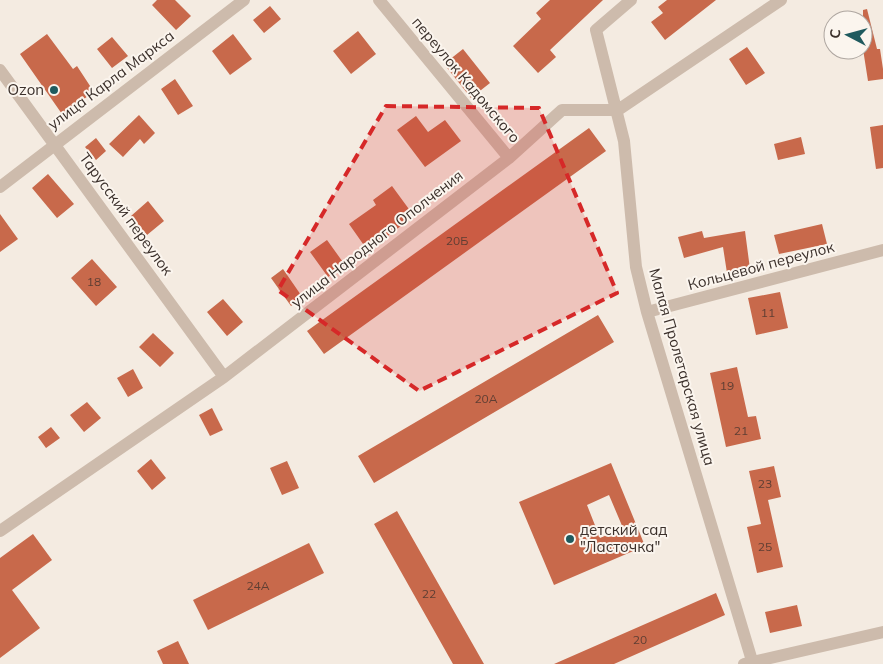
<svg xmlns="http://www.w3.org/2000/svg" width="883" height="664" viewBox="0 0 883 664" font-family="Mulish,sans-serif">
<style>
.building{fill:#c8694b;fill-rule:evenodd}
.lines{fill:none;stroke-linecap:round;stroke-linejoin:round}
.minor{stroke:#cdbbac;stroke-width:12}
.marked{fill:#d62828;fill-opacity:0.2;stroke:#d62828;stroke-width:4;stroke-dasharray:10 6;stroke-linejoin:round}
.poi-dot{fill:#1f5a5e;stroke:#fbf5ee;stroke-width:2}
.labels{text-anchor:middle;stroke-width:4;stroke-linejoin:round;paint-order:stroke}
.number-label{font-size:12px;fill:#5e3e33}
.street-label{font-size:15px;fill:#3b302b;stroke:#fbf5ee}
.poi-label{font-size:15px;fill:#3b302b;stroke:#fbf5ee;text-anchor:end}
</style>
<rect width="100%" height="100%" fill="#f4ebe1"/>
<path class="building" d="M 157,0 L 175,0 L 191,16 L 176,30 L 152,5 Z
M 550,0 L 603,0 L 550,50 L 556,57 L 538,73 L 513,46 L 541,19 L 536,13 Z
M 667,0 L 716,0 L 665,40 L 651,22 L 663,13 L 658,7 Z
M 270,6 L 281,19 L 264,33 L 253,20 Z
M 867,9 L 877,49 L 880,49 L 883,69 L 883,79 L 868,81 L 863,49 L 863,10 Z
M 358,31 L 376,54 L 351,74 L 333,51 Z
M 47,34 L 73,69 L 77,66 L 94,92 L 62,114 L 20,54 Z
M 233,34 L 252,59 L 230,75 L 212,51 Z
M 112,37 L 128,56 L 112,68 L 97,49 Z
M 747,47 L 765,73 L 746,85 L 729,59 Z
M 463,49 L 490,83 L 471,98 L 444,64 Z
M 175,79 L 193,106 L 178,115 L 161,89 Z
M 139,115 L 155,133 L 144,144 L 140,139 L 123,157 L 109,144 Z
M 416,116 L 428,132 L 445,120 L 461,141 L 425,167 L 397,130 Z
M 883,125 L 883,168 L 876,169 L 870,127 Z
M 589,128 L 606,151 L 324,354 L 307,331 Z
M 801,137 L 805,154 L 778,160 L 774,144 Z
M 96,138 L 106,151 L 96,160 L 85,147 Z
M 48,174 L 74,204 L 57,218 L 32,188 Z
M 392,186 L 414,216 L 368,251 L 349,224 L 376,205 L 373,200 Z
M 148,201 L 164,221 L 147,235 L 131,216 Z
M 0,214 L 18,239 L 0,252 Z
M 822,224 L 827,244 L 779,254 L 774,235 Z
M 702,231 L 704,238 L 745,231 L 750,269 L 727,273 L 723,247 L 684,258 L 678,237 Z
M 327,240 L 345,265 L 328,277 L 310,252 Z
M 92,259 L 117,287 L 96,306 L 71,278 Z
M 283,269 L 303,298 L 291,306 L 271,278 Z
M 780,292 L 788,328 L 756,335 L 748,298 Z
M 223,299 L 243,322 L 227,336 L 207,312 Z
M 598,315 L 614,342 L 374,483 L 358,456 Z
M 153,333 L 174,353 L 160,367 L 139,347 Z
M 737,367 L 748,417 L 756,416 L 761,439 L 726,447 L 710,373 Z
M 133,369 L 143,388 L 128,397 L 117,378 Z
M 87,402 L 101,418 L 84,432 L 70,415 Z
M 212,408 L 223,430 L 210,436 L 199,415 Z
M 51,427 L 60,438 L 46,448 L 38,437 Z
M 151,459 L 166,478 L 152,490 L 137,471 Z
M 287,461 L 299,488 L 282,495 L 270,468 Z
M 611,463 L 645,546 L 554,585 L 519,502 ZM 609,495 L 623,528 L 600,538 L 587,505 Z
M 774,466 L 781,497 L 768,500 L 783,567 L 757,573 L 747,527 L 761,524 L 749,471 Z
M 397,511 L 484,664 L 453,664 L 374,524 Z
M 33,534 L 52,560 L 12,590 L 40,628 L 0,658 L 0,558 Z
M 309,543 L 324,573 L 208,630 L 193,600 Z
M 716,593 L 725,615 L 614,664 L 554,664 Z
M 797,605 L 802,626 L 770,633 L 765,612 Z
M 178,641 L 189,664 L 163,664 L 157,651 Z"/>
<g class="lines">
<path class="minor" d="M 379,0 L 509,158
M 631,0 L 596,30 L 624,141 L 636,267 L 647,312 L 753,664
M 0,70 L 224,377
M 0,187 L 244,0
M 647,312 L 883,250
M 0,531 L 224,377 L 509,158 L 562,110 L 618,110 L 781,0
M 744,664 L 883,632"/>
</g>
<path class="marked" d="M 386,106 L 539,108 L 617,293 L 419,391 L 278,290 Z"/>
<g class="poi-dot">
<circle cx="54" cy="90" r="5"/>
<circle cx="570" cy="539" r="5"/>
</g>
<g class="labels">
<g class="number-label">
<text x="457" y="245">20Б</text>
<text x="94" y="286">18</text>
<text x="768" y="317">11</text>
<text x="727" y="390">19</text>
<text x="486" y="403">20А</text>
<text x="741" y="435">21</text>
<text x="765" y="488">23</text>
<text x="765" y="551">25</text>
<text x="258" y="590">24А</text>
<text x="429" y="598">22</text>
<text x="640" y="644">20</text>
</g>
<g class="street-label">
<text transform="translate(111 80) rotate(-37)" y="5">улица Карла Маркса</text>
<text transform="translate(466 80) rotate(50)" y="5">переулок Кадомского</text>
<text transform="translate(126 214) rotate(54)" y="5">Тарусский переулок</text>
<text transform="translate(377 239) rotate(-38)" y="5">улица Народного Ополчения</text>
<text transform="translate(761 266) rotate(-15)" y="5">Кольцевой переулок</text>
<text transform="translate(682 367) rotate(74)" y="5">Малая Пролетарская улица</text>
</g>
<g class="poi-label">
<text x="44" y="95">Ozon</text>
<text x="580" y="535" text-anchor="start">детский сад<tspan x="580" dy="17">"Ласточка"</tspan></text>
</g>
</g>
<g transform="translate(848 35) rotate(276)"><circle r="24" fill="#fbf5ee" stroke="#aea6a0"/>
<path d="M0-4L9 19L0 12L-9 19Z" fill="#1f5a5e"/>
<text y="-8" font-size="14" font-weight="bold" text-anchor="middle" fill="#3b302b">С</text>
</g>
</svg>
